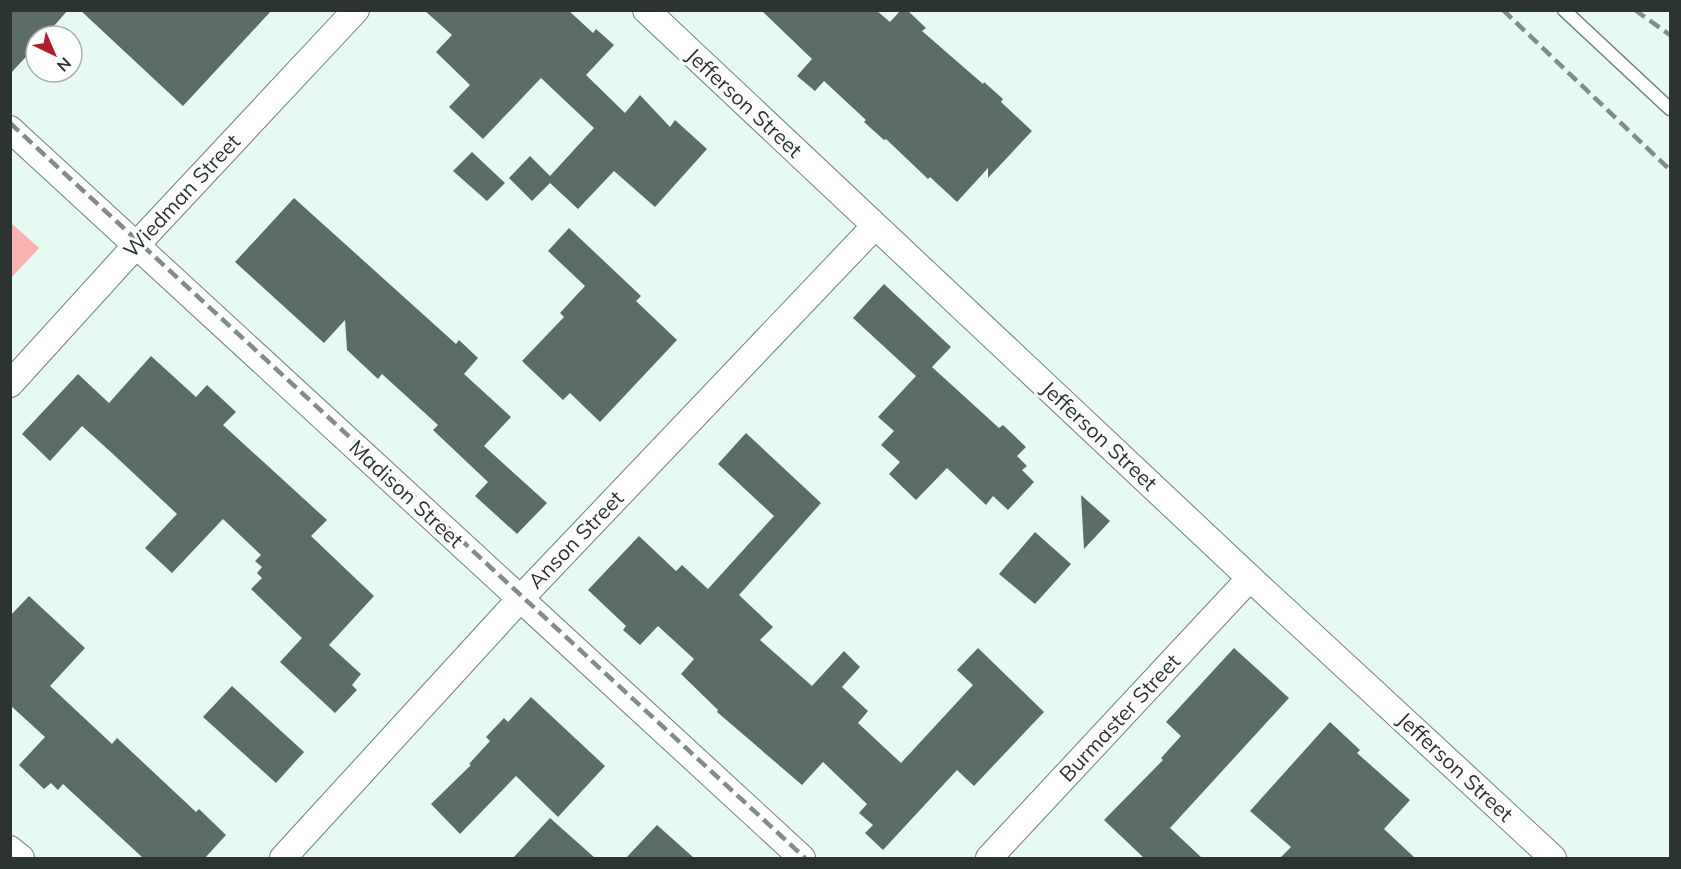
<svg xmlns="http://www.w3.org/2000/svg" width="1681" height="869" viewBox="0 0 1681 869" font-family="Mulish,sans-serif">
<style>
.green{fill:#f9b2ae}
.building{fill:#5c6d66}
.lines{fill:none;stroke-linecap:round;stroke-linejoin:round}
.service-casing{stroke:#70817a;stroke-width:15}
.minor-casing{stroke:#70817a;stroke-width:28}
.service{stroke:#fff;stroke-width:12}
.minor{stroke:#fff;stroke-width:26}
.rail{stroke:#808d88;stroke-width:4.5;stroke-dasharray:12 6;stroke-linecap:butt}
.labels{text-anchor:middle;stroke-width:6;stroke-linejoin:round;paint-order:stroke}
.street-label{font-size:21px;fill:#2c3431;stroke:#fff}
</style>
<rect width="100%" height="100%" fill="#e6faf2"/>
<path class="green" d="M 10,222 L 39,248 L 11,278 L 10,278 Z"/>
<path class="building" d="M 10,10 L 68,10 L 45,36 L 36,36 L 36,46 L 10,74 Z
M 80,10 L 272,10 L 183,106 Z
M 424,10 L 568,10 L 593,33 L 596,29 L 614,45 L 586,75 L 625,113 L 640,95 L 670,127 L 675,120 L 707,149 L 655,207 L 614,171 L 578,209 L 550,183 L 532,201 L 509,178 L 530,156 L 550,176 L 594,128 L 541,78 L 483,139 L 449,107 L 470,85 L 436,52 L 452,35 Z
M 761,10 L 876,10 L 890,22 L 901,10 L 907,10 L 926,28 L 922,31 L 983,84 L 984,82 L 1003,99 L 1001,102 L 1032,131 L 988,178 L 988,168 L 957,202 L 930,177 L 928,179 L 886,139 L 884,140 L 864,122 L 866,120 L 824,81 L 815,91 L 797,76 L 812,59 Z
M 472,152 L 505,183 L 487,201 L 453,171 Z
M 294,198 L 456,344 L 459,340 L 478,358 L 464,374 L 511,417 L 484,446 L 547,503 L 517,534 L 475,496 L 488,482 L 433,430 L 438,425 L 382,374 L 378,379 L 347,350 L 345,320 L 324,343 L 235,262 Z
M 569,228 L 641,296 L 636,301 L 677,340 L 600,422 L 570,393 L 563,400 L 522,361 L 564,317 L 560,313 L 585,286 L 548,251 Z
M 884,284 L 951,347 L 932,367 L 999,428 L 1003,425 L 1026,447 L 1017,456 L 1027,466 L 1022,470 L 1034,482 L 1008,510 L 993,496 L 986,505 L 947,468 L 916,500 L 889,474 L 900,462 L 881,445 L 894,431 L 878,417 L 916,376 L 853,318 Z
M 151,356 L 196,397 L 207,385 L 236,412 L 223,425 L 327,520 L 311,536 L 374,596 L 329,645 L 361,674 L 352,685 L 357,690 L 335,713 L 280,662 L 302,638 L 251,589 L 262,578 L 257,573 L 262,567 L 255,561 L 261,555 L 223,519 L 172,573 L 145,548 L 177,514 L 113,454 L 82,426 L 50,461 L 22,434 L 78,374 L 109,403 Z
M 746,433 L 821,503 L 739,595 L 773,627 L 760,640 L 812,686 L 844,651 L 860,667 L 842,687 L 868,711 L 858,723 L 901,763 L 973,685 L 957,670 L 978,648 L 1044,712 L 974,786 L 957,770 L 883,850 L 865,833 L 873,825 L 859,813 L 867,804 L 823,762 L 802,785 L 717,712 L 718,710 L 681,674 L 694,659 L 658,626 L 640,645 L 623,630 L 626,626 L 588,590 L 639,536 L 676,571 L 682,565 L 708,589 L 774,516 L 718,464 Z
M 1081,495 L 1110,521 L 1084,549 Z
M 1035,532 L 1071,564 L 1035,604 L 999,574 Z
M 29,596 L 85,648 L 50,686 L 112,744 L 117,738 L 196,812 L 199,809 L 226,835 L 205,858 L 143,858 L 63,784 L 58,790 L 51,783 L 44,789 L 19,765 L 45,737 L 10,705 L 10,616 Z
M 1234,648 L 1289,698 L 1170,828 L 1202,858 L 1144,858 L 1104,820 L 1163,760 L 1161,758 L 1181,736 L 1166,722 Z
M 232,686 L 304,752 L 276,783 L 203,717 Z
M 531,697 L 605,766 L 558,817 L 516,776 L 460,834 L 431,804 L 471,765 L 469,764 L 490,741 L 486,737 L 504,718 L 508,722 Z
M 1330,722 L 1360,750 L 1357,753 L 1410,800 L 1384,829 L 1415,858 L 1280,858 L 1291,847 L 1250,811 Z
M 550,818 L 595,858 L 513,858 Z
M 657,825 L 694,858 L 626,858 Z"/>
<g class="lines">
<g class="service-casing">
<path id="service" d="M 1564,10 L 1670,109"/>
</g>
<g class="minor-casing">
<path id="minor" d="M 646,10 L 1250,578 L 1553,858
M 10,129 L 802,858
M 10,384 L 140,241 L 356,10
M 10,849 L 21,858
M 283,858 L 520,599 L 875,226
M 989,858 L 1250,578"/>
</g>
<use href="#service" class="service"/>
<use href="#minor" class="minor"/>
<path class="rail" d="M 1503,10 L 1670,170
M 1635,10 L 1670,35
M 10,123 L 805,858"/>
</g>
<g class="labels">
<g class="street-label">
<text transform="translate(744 103) rotate(43)" y="7">Jefferson Street</text>
<text transform="translate(182 196) rotate(-47)" y="7">Wiedman Street</text>
<text transform="translate(1099 436) rotate(43)" y="7">Jefferson Street</text>
<text transform="translate(406 494) rotate(43)" y="7">Madison Street</text>
<text transform="translate(576 540) rotate(-46)" y="7">Anson Street</text>
<text transform="translate(1120 718) rotate(-47)" y="7">Burmaster Street</text>
<text transform="translate(1455 767) rotate(43)" y="7">Jefferson Street</text>
</g>
</g>
<rect width="1681" height="869" fill="none" stroke="#2c3431" stroke-width="24"/>
<g transform="translate(54 54) rotate(136)"><circle r="28" fill="#ffffff" stroke="#abaead" stroke-width="1.5"/>
<path d="M0-4.5L10 22L0 15L-10 22Z" fill="#b01d2c"/>
<text y="-9" font-size="16" font-weight="bold" text-anchor="middle" fill="#2c3431">N</text>
</g>
</svg>
